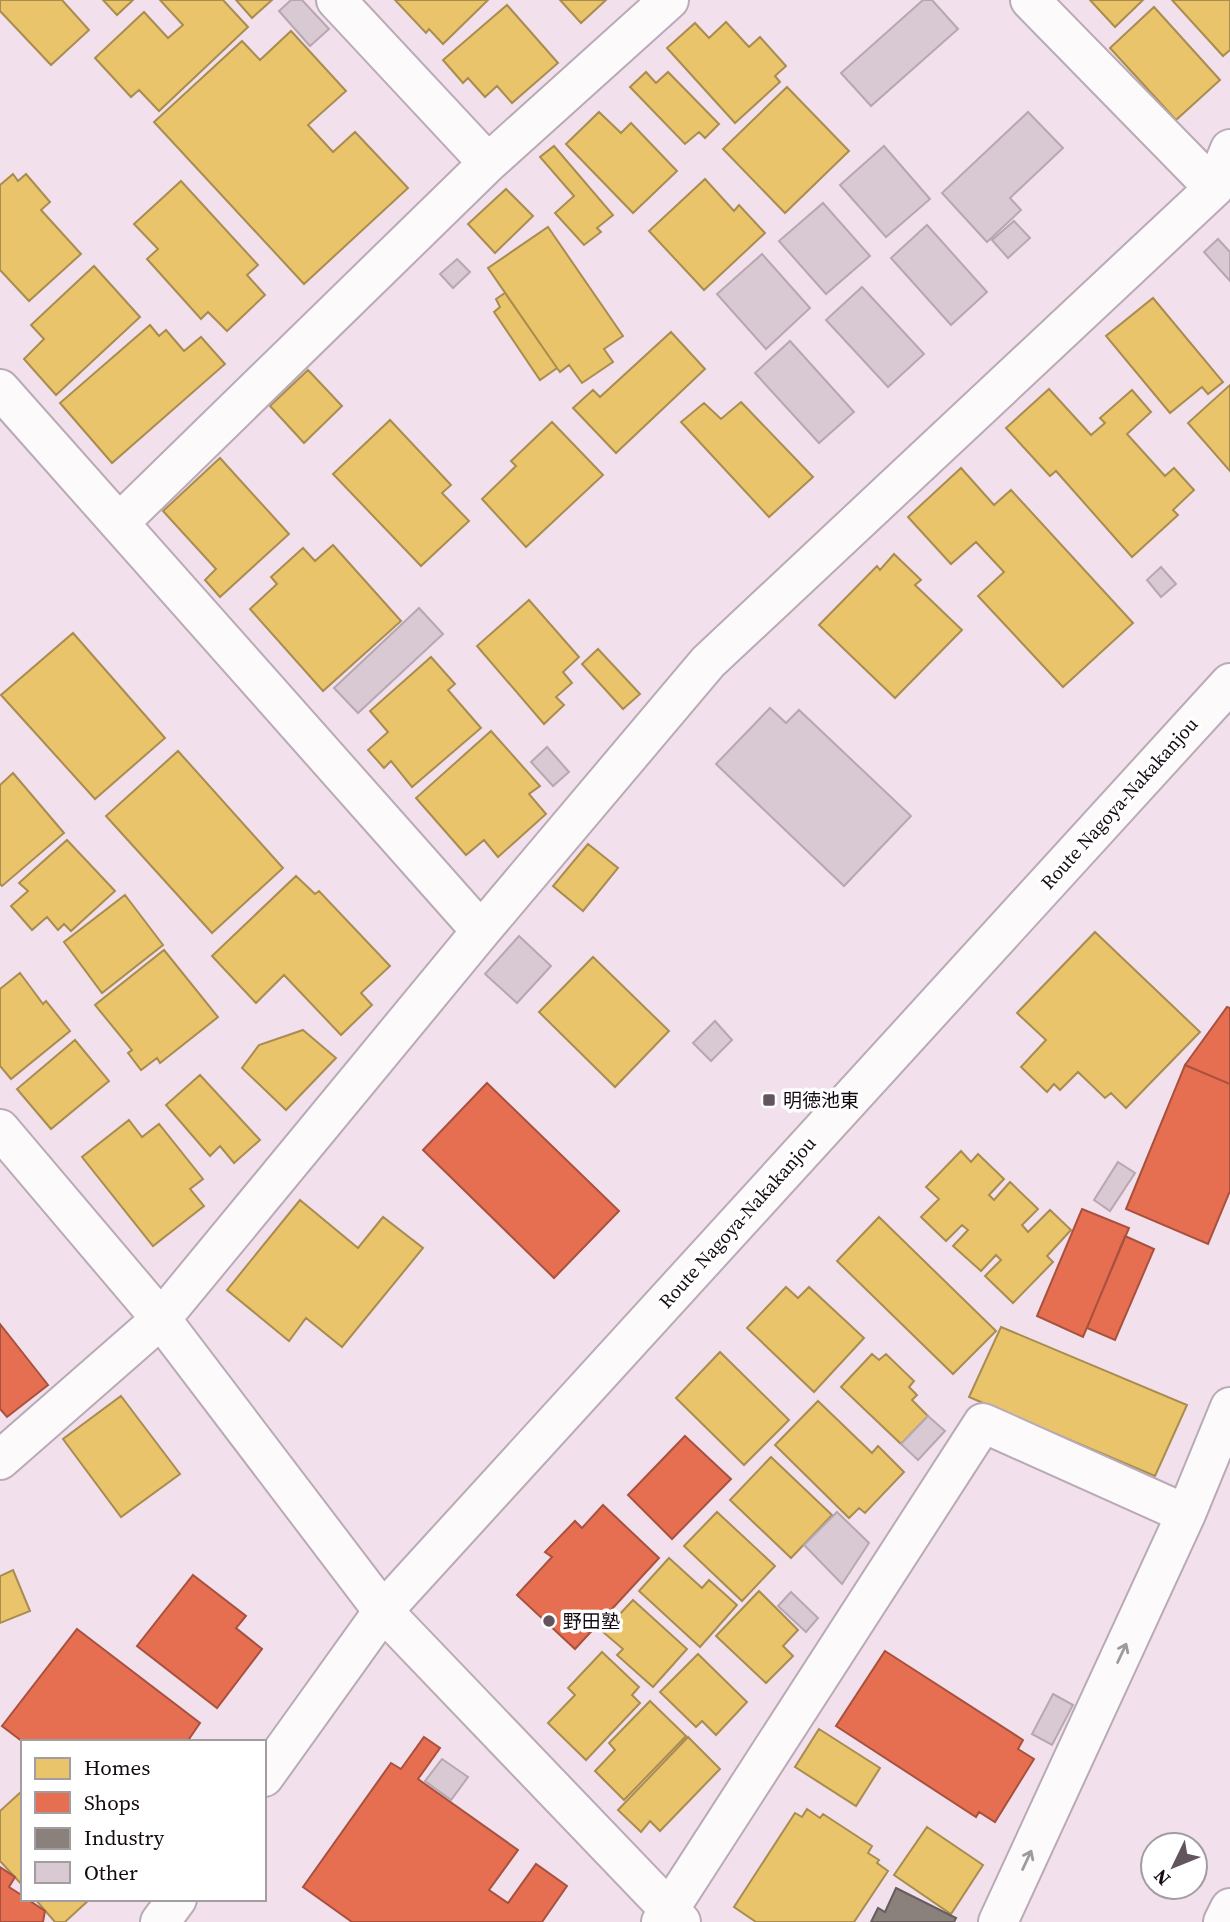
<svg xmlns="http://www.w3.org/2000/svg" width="1230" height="1922" viewBox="0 0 1230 1922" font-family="'Source Serif 4','Noto Sans JP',serif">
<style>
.homes{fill:#e9c46a;stroke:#a98c50;stroke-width:2}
.shops{fill:#e76f51;stroke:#a8513e;stroke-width:2}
.industry{fill:#8a817c;stroke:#675d5c;stroke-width:2}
.building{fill:#d8c9d3;stroke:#b6a7b1;stroke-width:2}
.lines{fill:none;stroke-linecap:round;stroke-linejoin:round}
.minor-casing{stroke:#b9abb5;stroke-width:42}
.major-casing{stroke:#b9abb5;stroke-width:42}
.highway-casing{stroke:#b9abb5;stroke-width:42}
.minor{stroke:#fdfafc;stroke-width:38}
.major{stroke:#fdfafc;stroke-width:38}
.highway{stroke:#fdfafc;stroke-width:38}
.oneway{stroke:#a09a9e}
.poi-dot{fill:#62555e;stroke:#fff;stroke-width:2.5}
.labels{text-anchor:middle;stroke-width:7;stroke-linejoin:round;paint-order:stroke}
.street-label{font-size:19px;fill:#140a12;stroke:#fff}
.poi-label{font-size:19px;fill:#140a12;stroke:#fff;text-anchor:start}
</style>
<rect width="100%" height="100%" fill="#f2e0ec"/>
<path class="homes" d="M 0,0 L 62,0 L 89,30 L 51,65 L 0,11 Z
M 103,0 L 133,0 L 117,15 Z
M 160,0 L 223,0 L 248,27 L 159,111 L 139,90 L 131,97 L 95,58 L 144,12 L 168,38 L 183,25 Z
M 236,0 L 272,0 L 252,18 Z
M 395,0 L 488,0 L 443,44 L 429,29 L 426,33 Z
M 560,0 L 606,0 L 581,23 Z
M 1090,0 L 1143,0 L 1115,27 Z
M 1172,0 L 1230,0 L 1230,50 L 1223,56 Z
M 507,5 L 558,63 L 512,103 L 497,86 L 485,97 L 468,78 L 463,83 L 443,60 Z
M 1154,7 L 1220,80 L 1176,120 L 1110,48 Z
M 726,22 L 749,47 L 760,37 L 786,66 L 775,76 L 780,82 L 735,123 L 667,48 L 695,23 L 709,38 Z
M 291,31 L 346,91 L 308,125 L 333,152 L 355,132 L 408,188 L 304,284 L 154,122 L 242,41 L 260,60 Z
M 646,72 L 656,83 L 668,72 L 719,124 L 705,138 L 699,132 L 685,144 L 630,87 Z
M 787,87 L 849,151 L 785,213 L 723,149 Z
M 599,112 L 621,133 L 631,123 L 677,171 L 633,213 L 566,144 Z
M 554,146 L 613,215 L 597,228 L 601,232 L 584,245 L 555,213 L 574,196 L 540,157 Z
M 13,174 L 18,181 L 26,174 L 50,202 L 41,210 L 81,254 L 29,301 L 0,270 L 0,185 Z
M 705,179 L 734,211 L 739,205 L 765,233 L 704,290 L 649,231 Z
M 181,181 L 258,265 L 247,275 L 265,295 L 227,331 L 208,312 L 201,319 L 147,259 L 158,249 L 134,224 Z
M 506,189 L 533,216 L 495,253 L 468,224 Z
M 548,227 L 623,336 L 604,349 L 613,362 L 582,383 L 569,365 L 560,372 L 557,368 L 488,268 Z
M 94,266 L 140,317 L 56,395 L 24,359 L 44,339 L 31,325 Z
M 505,293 L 557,368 L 540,380 L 494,312 L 500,307 L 496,299 Z
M 1153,298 L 1223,382 L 1208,394 L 1202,387 L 1170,413 L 1106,336 Z
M 150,325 L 159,336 L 166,330 L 184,351 L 201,337 L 225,364 L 112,463 L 60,403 Z
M 671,332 L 705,369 L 616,453 L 573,408 L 593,390 L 600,397 Z
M 308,370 L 342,406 L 304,443 L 270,406 Z
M 1230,385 L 1230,471 L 1188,423 Z
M 1049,389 L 1091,435 L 1105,423 L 1100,418 L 1132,390 L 1151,412 L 1127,434 L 1165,476 L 1174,468 L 1194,490 L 1173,510 L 1178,515 L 1132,557 L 1056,471 L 1050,476 L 1006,428 Z
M 741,402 L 813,477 L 769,517 L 681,422 L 704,403 L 721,419 Z
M 390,420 L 451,485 L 442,493 L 469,521 L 421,566 L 333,474 Z
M 552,422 L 603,475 L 526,547 L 482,499 L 516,466 L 511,461 Z
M 220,458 L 289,534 L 220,597 L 205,580 L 216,569 L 163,511 Z
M 961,468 L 994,505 L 1011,490 L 1133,623 L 1063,687 L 978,596 L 1004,572 L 976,542 L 951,564 L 908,517 Z
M 333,545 L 401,621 L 323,691 L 250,609 L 277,584 L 271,577 L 303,548 L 315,561 Z
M 894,554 L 921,580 L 915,585 L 962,630 L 895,698 L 819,625 L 877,566 L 880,570 Z
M 529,600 L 579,657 L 563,672 L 572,683 L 556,697 L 564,705 L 544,724 L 477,646 Z
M 73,633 L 165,738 L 95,799 L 1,695 Z
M 598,649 L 640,694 L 623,709 L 582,664 Z
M 431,657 L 455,684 L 448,690 L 481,728 L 412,787 L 391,761 L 384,768 L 368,750 L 388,732 L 370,711 Z
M 491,731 L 540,786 L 529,794 L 546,814 L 498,857 L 484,840 L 466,855 L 416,798 Z
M 178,751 L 283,868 L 212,933 L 106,816 Z
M 13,773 L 64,833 L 2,886 L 0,884 L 0,785 Z
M 67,840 L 115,891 L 71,931 L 64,924 L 58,930 L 47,917 L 32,930 L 11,906 L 28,891 L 19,883 Z
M 588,844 L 618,868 L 583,911 L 553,886 Z
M 296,876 L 315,894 L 319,891 L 390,966 L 361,993 L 372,1005 L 341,1035 L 284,975 L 256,1003 L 212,956 Z
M 125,895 L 163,945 L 102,993 L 64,942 Z
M 1095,932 L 1200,1032 L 1126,1108 L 1111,1093 L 1105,1098 L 1078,1072 L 1060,1090 L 1054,1084 L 1047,1092 L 1021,1067 L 1046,1040 L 1017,1013 Z
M 164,950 L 218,1017 L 160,1063 L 157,1058 L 141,1070 L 128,1053 L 132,1050 L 95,1005 Z
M 593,957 L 669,1031 L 615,1087 L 539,1012 Z
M 20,973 L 43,1004 L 46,1001 L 70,1031 L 11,1079 L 0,1066 L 0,989 Z
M 303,1030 L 336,1058 L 286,1110 L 242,1068 L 259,1045 Z
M 75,1040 L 109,1081 L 51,1129 L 17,1089 Z
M 200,1075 L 260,1140 L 234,1163 L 220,1146 L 210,1156 L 166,1105 Z
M 129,1120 L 142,1137 L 159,1124 L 203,1179 L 190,1189 L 204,1206 L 153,1246 L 82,1157 Z
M 961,1151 L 971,1162 L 978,1154 L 1004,1179 L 989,1195 L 994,1200 L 1010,1182 L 1038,1209 L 1022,1225 L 1028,1232 L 1050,1210 L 1071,1230 L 1047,1256 L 1053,1262 L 1013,1303 L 985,1276 L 1001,1260 L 996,1255 L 981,1271 L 953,1246 L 968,1230 L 962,1225 L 946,1241 L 921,1217 L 939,1199 L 926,1187 Z
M 300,1200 L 358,1248 L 383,1217 L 423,1248 L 342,1347 L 306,1318 L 289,1341 L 227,1290 Z
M 879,1217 L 996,1331 L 953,1374 L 837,1261 Z
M 786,1287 L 798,1298 L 809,1287 L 864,1338 L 814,1392 L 747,1328 Z
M 1001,1327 L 1187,1405 L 1155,1476 L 969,1397 Z
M 720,1352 L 789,1420 L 744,1465 L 676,1398 Z
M 872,1354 L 879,1360 L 886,1354 L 914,1381 L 909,1387 L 917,1395 L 912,1400 L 928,1416 L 901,1444 L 841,1387 Z
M 121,1396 L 180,1474 L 121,1517 L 63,1439 Z
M 818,1401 L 872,1453 L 878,1446 L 904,1472 L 865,1513 L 859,1508 L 849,1518 L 775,1445 Z
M 771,1457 L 832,1515 L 791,1558 L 730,1500 Z
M 717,1512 L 775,1566 L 742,1601 L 684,1546 Z
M 669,1558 L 702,1588 L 709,1580 L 737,1605 L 700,1647 L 639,1591 Z
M 13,1570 L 30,1611 L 0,1623 L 0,1576 Z
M 759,1591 L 798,1630 L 783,1646 L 793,1656 L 766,1683 L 716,1636 Z
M 633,1600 L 687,1649 L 653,1687 L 617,1655 L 623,1649 L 603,1632 Z
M 602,1652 L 639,1687 L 632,1695 L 640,1703 L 586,1760 L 548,1723 L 575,1695 L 568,1688 Z
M 698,1654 L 747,1702 L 716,1735 L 702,1721 L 696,1727 L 660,1692 Z
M 650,1701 L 686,1736 L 624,1800 L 595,1771 L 615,1750 L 609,1743 Z
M 819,1729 L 880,1768 L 856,1806 L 795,1767 Z
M 688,1737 L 720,1769 L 660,1831 L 650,1821 L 641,1832 L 618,1810 Z
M 23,1790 L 23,1886 L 0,1861 L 0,1811 Z
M 807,1809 L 820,1818 L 823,1814 L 872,1846 L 868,1853 L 879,1860 L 877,1863 L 888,1871 L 854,1922 L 756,1922 L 734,1907 L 795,1813 L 802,1817 Z
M 927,1827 L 983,1865 L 951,1914 L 894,1875 Z
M 35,1899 L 90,1899 L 65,1922 L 55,1922 Z"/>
<path class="shops" d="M 1227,1007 L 1230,1008 L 1230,1084 L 1185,1065 Z
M 1185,1065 L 1230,1084 L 1230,1191 L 1208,1244 L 1126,1209 Z
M 487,1083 L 619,1211 L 554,1278 L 423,1150 Z
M 1082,1209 L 1129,1228 L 1083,1337 L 1037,1316 Z
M 1125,1236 L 1154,1249 L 1115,1340 L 1087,1328 Z
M 0,1324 L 48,1385 L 7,1417 L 0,1409 Z
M 685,1436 L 731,1479 L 672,1539 L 628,1495 Z
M 603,1505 L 659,1558 L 575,1649 L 517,1595 L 552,1557 L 545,1552 L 575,1521 L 582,1528 Z
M 193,1575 L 246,1616 L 236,1628 L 262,1649 L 217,1708 L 137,1646 Z
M 77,1629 L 200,1723 L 187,1742 L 23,1742 L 2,1726 Z
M 885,1651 L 1023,1740 L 1018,1749 L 1034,1759 L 995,1822 L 979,1812 L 976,1817 L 836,1726 Z
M 424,1737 L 440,1748 L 418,1779 L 518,1850 L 489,1890 L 508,1903 L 536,1864 L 567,1886 L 542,1922 L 352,1922 L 303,1887 L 391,1763 L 401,1769 Z
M 0,1867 L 15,1877 L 9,1887 L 23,1896 L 23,1899 L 27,1899 L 45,1911 L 43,1922 L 0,1922 Z"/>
<path class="industry" d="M 896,1888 L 956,1918 L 954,1922 L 871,1922 L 878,1908 L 885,1912 Z"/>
<path class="building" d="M 291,0 L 302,0 L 329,29 L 310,46 L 279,11 Z
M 923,0 L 932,0 L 958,29 L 871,106 L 841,73 Z
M 1028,112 L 1063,148 L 1010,198 L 1021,210 L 987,242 L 942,193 Z
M 884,146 L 930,199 L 886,237 L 840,185 Z
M 823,203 L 870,256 L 826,294 L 779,241 Z
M 1014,221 L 1030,238 L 1008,258 L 992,240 Z
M 927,225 L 987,292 L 951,325 L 891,258 Z
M 1218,239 L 1230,252 L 1230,281 L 1204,252 Z
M 762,254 L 810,308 L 766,349 L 717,294 Z
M 457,259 L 470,272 L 453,288 L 440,274 Z
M 862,287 L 924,354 L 888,387 L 826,320 Z
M 790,341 L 854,412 L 819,443 L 755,373 Z
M 1161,567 L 1176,584 L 1161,597 L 1147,580 Z
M 419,608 L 443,634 L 358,713 L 334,688 Z
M 770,708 L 786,723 L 799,710 L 911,816 L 844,886 L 716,764 Z
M 547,747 L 569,772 L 553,786 L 531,762 Z
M 519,936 L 551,966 L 517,1003 L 485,974 Z
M 715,1021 L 732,1040 L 711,1061 L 693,1043 Z
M 1118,1162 L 1135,1173 L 1110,1211 L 1094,1200 Z
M 928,1416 L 945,1431 L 918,1460 L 901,1444 Z
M 837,1512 L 869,1543 L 842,1584 L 804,1545 Z
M 791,1592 L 818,1618 L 806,1632 L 778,1606 Z
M 1053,1694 L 1073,1705 L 1052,1745 L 1032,1734 Z
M 442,1759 L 468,1777 L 451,1800 L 425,1781 Z"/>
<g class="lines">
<g class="minor-casing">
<path id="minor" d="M 336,0 L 488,163
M 1030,0 L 1214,188
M 0,389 L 481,931
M 119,523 L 488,163 L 669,0
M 0,1129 L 161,1319 L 383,1611 L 681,1922
M 0,1460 L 161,1319 L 481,931 L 708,662 L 1214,188 L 1230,149
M 661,1922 L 983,1423 L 1186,1514
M 998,1922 L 1186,1514 L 1230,1407"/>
</g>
<g class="major-casing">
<path id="major" d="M 264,1777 L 383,1611 L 1230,683
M 160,1922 L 177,1899"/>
</g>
<g class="highway-casing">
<path id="highway" d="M 1223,1922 L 1230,1908"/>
</g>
<use href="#minor" class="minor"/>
<use href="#major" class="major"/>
<use href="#highway" class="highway"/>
</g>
<defs><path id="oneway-shaft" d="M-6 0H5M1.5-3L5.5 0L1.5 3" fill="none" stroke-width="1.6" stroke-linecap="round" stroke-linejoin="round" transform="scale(1.75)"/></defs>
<g class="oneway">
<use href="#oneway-shaft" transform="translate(1122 1653) rotate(-65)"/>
<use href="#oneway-shaft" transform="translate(1027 1860) rotate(-65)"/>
</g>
<g class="poi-dot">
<rect x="762" y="1093" width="14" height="14" rx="3.5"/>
<circle cx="549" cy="1621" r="7"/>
</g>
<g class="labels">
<g class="street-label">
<text transform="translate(1119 803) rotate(-48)" y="7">Route Nagoya-Nakakanjou</text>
<text transform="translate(737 1222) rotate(-48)" y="7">Route Nagoya-Nakakanjou</text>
</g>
<g class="poi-label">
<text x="783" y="1107">明徳池東</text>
<text x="563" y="1628">野田塾</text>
</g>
</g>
<rect x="21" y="1740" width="245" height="161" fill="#ffffff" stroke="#a19da0" stroke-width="2"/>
<rect x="35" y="1758" width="35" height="21" fill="#e9c46a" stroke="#a19da0" stroke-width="2"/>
<text x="84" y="1775" font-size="21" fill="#140a12">Homes</text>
<rect x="35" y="1792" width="35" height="21" fill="#e76f51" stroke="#a19da0" stroke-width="2"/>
<text x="84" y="1810" font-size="21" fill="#140a12">Shops</text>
<rect x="35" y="1828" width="35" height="21" fill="#8a817c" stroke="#a19da0" stroke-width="2"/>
<text x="84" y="1845" font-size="21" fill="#140a12">Industry</text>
<rect x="35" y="1862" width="35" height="21" fill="#d8c9d3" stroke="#a19da0" stroke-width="2"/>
<text x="84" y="1880" font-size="21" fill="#140a12">Other</text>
<g transform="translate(1174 1866) rotate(227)"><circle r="33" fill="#ffffff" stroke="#a19da0" stroke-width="2"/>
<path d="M0-5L12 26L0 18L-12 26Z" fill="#62555e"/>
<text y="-10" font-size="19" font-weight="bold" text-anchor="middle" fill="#140a12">N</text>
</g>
</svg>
